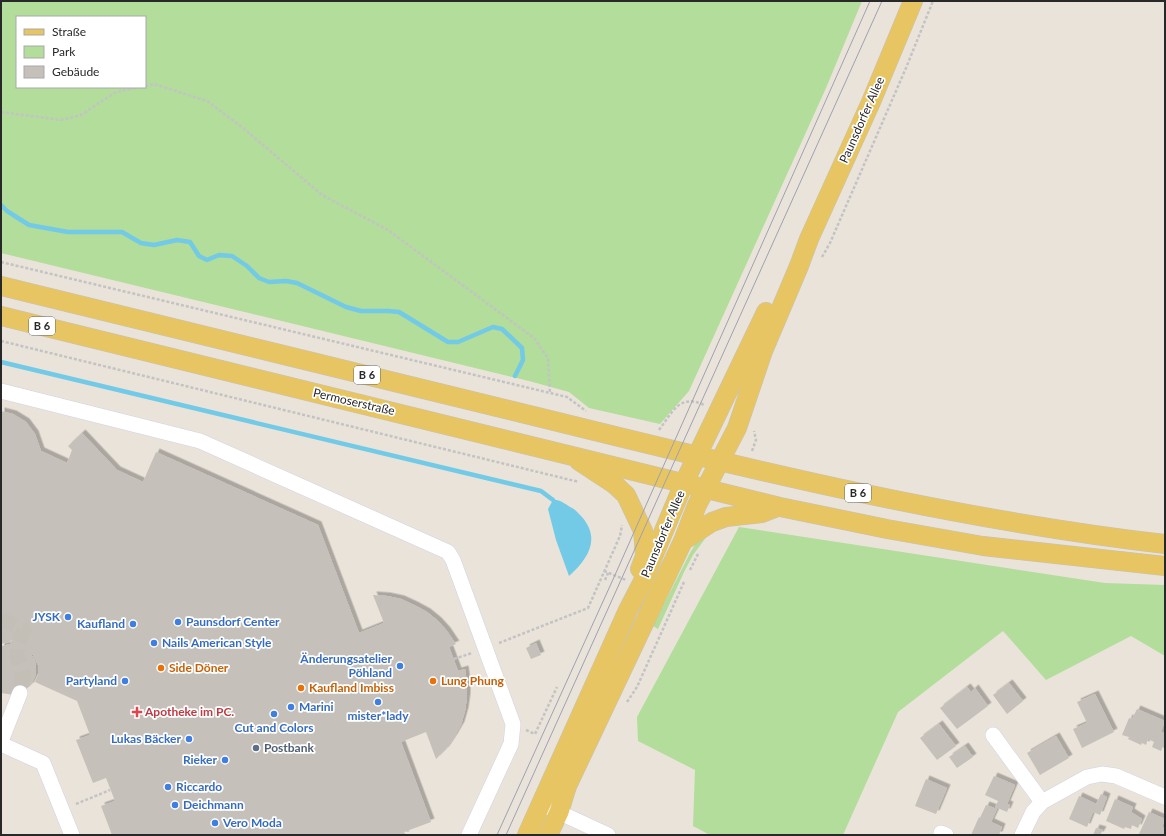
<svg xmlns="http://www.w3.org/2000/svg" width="1166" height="836" viewBox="0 0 1166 836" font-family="Lato,sans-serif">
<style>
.green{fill:#b2dd9a;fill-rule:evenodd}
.water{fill:#73cae6}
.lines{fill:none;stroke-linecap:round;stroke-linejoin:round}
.stream{stroke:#73cae6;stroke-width:4.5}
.building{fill:#c5c0ba;filter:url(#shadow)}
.minor-tunnel{stroke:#c3beb6;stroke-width:15;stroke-dasharray:15 8;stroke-linecap:butt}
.minor-casing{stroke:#d0d3e0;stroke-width:16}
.major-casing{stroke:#c3c3c3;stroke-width:20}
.path{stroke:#c3c3c3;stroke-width:2.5;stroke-dasharray:3 2;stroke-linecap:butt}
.minor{stroke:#fff;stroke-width:15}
.major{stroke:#e7c562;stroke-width:19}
.tram{stroke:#9ea1b1;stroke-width:1}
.shop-dot{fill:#3f7fe0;stroke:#fff;stroke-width:1.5}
.food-dot{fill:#e8710a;stroke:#fff;stroke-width:1.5}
.health-dot{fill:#e0444e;stroke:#fff;stroke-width:1.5}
.service-dot{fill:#5c6f8a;stroke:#fff;stroke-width:1.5}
.labels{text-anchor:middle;stroke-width:3.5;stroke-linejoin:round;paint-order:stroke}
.shield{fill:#fff;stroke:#686868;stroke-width:1}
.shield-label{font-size:11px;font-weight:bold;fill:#282828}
.street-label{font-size:12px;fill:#282828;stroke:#fff}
.shop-label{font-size:12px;font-weight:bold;fill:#366cbe;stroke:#fff;text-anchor:end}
.food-label{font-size:12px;font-weight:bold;fill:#c56008;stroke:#fff;text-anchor:start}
.health-label{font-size:12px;font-weight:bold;fill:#be3a42;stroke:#fff;text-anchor:start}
.service-label{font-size:12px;font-weight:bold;fill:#4e5e75;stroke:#fff;text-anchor:start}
</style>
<defs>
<filter id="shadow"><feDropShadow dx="3.5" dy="-3.5" stdDeviation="0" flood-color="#0004"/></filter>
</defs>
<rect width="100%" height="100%" fill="#eae3da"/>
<path class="green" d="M 1,1 L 862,1 L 826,88 L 689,391 L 660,424 L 589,408 L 569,392 L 529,381 L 1,253 ZM 17,17 L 145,17 L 145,87 L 17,87 Z
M 739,527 L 1105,583 L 1165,585 L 1165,656 L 1131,636 L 1046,680 L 1003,631 L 898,712 L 843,835 L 710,835 L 693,826 L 695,770 L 638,741 L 637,717 Z
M 707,536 L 693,555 L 684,572 L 658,629 L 653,626 L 690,553 L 696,543 Z"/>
<path class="water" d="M 553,500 C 559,499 565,504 570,507 C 575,509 578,513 582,517 C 601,539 588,559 569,576 L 556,540 L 548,509 Z"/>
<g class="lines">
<path class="stream" d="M 1,205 L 7,211 L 29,225 L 68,232 L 122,232 L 141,243 L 154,245 L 177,240 L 190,242 L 199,256 L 207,260 L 219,255 L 232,256 L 247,266 L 259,278 L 269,282 L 286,281 L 297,283 L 346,307 L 361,311 L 388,311 L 399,312 L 448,342 L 458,342 L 493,327 L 502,329 L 522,348 L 523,360 L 515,376
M 1,362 L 541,491 L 553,500"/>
</g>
<path class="building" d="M 1,411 L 13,414 L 26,422 L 35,434 L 41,451 L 67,463 L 72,450 L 68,446 L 82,433 L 117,470 L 143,482 L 156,452 L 318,525 L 359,633 L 384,623 L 373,595 L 387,596 L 401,599 L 414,605 L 427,612 L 438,621 L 447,631 L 455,643 L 456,644 L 449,647 L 458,671 L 465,669 L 467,683 L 467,697 L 465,711 L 461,725 L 454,737 L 446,749 L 436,759 L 426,732 L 401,742 L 431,822 L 404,832 L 406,835 L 112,835 L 101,806 L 115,801 L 106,778 L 93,783 L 76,740 L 90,735 L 77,701 L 35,682 L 38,674 L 38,665 L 32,653 L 32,650 L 31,654 L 35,661 L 36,669 L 35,677 L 31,685 L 25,690 L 14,695 L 1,693 L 1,646 L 10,644 L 12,641 L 11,640 L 10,642 L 1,644 Z
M 536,643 L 541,655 L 531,659 L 526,648 Z
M 1009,683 L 1023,701 L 1007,714 L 993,695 Z
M 967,687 L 971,692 L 975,688 L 988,706 L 957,729 L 940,708 Z
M 1095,694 L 1114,732 L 1082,748 L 1073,729 L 1087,723 L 1077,702 Z
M 1137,709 L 1165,721 L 1161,732 L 1165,733 L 1165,741 L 1161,751 L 1152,747 L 1154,742 L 1148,739 L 1146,745 L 1142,743 L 1141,745 L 1128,739 L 1129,737 L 1122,735 L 1129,718 L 1132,719 Z
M 939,724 L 956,746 L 937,760 L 920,738 Z
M 1056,736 L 1069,758 L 1040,775 L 1027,753 Z
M 965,746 L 973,757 L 957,768 L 949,757 Z
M 994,776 L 1015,785 L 1007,804 L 1010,805 L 1007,812 L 995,807 L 998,801 L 985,795 Z
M 926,779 L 947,788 L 936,814 L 915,806 Z
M 1101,794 L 1107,797 L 1100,815 L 1093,812 L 1087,827 L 1069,819 L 1079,796 L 1096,804 Z
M 1115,799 L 1133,807 L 1131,812 L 1142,819 L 1138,828 L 1132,825 L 1131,829 L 1125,827 L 1124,829 L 1106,821 Z
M 986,805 L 997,809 L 991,822 L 1002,827 L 999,835 L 971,835 L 979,817 L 980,818 Z
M 1149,812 L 1165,819 L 1162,827 L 1165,828 L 1165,835 L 1139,834 Z
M 1096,828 L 1103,830 L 1100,835 L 1093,835 Z"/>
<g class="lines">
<path class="minor-tunnel" d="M 1,619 L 24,630 L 18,643 L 17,657 L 21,667 L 23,674 L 20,693"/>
<g class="minor-casing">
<path id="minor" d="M 1,391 L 200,441 L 448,552 L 453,560 L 513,724 L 511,744 L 469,835
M 993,735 L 1042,802
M 1,741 L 20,693
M 1,744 L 43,763 L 72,835
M 541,804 L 608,835
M 941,833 L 946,835
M 1022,835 L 1033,812 L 1042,802 L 1087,777 L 1102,774 L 1116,776 L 1165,797"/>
</g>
<g class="major-casing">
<path id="major" d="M 1,286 C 185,331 370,376 554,421 C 756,471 958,520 1165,544
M 1,316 L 780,507 L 887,529 L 983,546 L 1165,566
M 579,461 L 614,484 L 626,495 L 643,531 L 645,556 L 640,569
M 683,541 L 712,522 L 726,517 L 762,513 L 775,508
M 527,835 L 628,610 L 642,583 L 684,483 L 766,312
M 548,835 L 559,812 L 567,786 L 683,541 L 697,505 L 737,428 L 763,351 L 799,266 L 809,239 L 871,102 L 913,1"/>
</g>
<path class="path" d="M 145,86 L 154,84 L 207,101 L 243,128 L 322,195 L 388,230 L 534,338 L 548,358 L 550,393
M 1,112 L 61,120 L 81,115 L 116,92 L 139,87
M 822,257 L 830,243 L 906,68 L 933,1
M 1,262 L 567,397 L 586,411
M 1,341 L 579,482
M 659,430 C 672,413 679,393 704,405
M 752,451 L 756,440 L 754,431
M 690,570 L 699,552
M 604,571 L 626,580
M 605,580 L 608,573
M 499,643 L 588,608 L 620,536 L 622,525
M 454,659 L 472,653
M 627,702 L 637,687 L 684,582
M 526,730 L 535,734 L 557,687
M 76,804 L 110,790"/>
<use href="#minor" class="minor"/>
<use href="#major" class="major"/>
<path class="tram" d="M 497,835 L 615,575 L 870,1
M 506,835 L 882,1"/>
</g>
<g class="shop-dot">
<circle cx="68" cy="617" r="4"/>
<circle cx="178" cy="622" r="4"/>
<circle cx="133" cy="624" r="4"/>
<circle cx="154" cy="643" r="4"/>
<circle cx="400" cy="666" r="4"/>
<circle cx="125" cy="681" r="4"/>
<circle cx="378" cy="702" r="4"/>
<circle cx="291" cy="707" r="4"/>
<circle cx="274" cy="714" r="4"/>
<circle cx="189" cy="739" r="4"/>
<circle cx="225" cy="760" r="4"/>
<circle cx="168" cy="787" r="4"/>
<circle cx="175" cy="805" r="4"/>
<circle cx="215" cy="823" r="4"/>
</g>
<g class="food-dot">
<circle cx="161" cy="668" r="4"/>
<circle cx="433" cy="681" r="4"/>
<circle cx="301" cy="688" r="4"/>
</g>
<path class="health-dot" d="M135 706h4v4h4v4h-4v4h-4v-4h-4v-4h4z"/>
<circle class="service-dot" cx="256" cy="748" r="4"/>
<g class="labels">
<g class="shield">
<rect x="29" y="317" width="26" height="18" rx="3"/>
<rect x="354" y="366" width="26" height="18" rx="3"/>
<rect x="845" y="484" width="26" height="18" rx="3"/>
</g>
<g class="shield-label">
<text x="42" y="330">B 6</text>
<text x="367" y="379">B 6</text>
<text x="858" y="497">B 6</text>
</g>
<g class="street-label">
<text transform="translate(862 120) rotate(-66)" y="4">Paunsdorfer Allee</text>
<text transform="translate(354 402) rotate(13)" y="4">Permoserstraße</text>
<text transform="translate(663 534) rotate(-67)" y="4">Paunsdorfer Allee</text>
</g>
<g class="shop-label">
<text x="60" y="621">JYSK</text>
<text x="186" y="626" text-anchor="start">Paunsdorf Center</text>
<text x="125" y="628">Kaufland</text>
<text x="162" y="647" text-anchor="start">Nails American Style</text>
<text x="392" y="663">Änderungsatelier<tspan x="392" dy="14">Pöhland</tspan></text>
<text x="117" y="685">Partyland</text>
<text x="299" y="711" text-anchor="start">Marini</text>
<text x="378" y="720" text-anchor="middle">mister*lady</text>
<text x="274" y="732" text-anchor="middle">Cut and Colors</text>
<text x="181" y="743">Lukas Bäcker</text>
<text x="217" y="764">Rieker</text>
<text x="176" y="791" text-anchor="start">Riccardo</text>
<text x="183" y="809" text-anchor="start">Deichmann</text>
<text x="223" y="827" text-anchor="start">Vero Moda</text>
</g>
<g class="food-label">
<text x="169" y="672">Side Döner</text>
<text x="441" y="685">Lung Phung</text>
<text x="309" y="692">Kaufland Imbiss</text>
</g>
<g class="health-label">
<text x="145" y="716">Apotheke im PC.</text>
</g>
<g class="service-label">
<text x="264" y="752">Postbank</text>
</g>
</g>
<rect width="1166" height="836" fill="none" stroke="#282828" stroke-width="4"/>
<rect x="16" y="16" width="130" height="72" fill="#ffffff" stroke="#a9a9a9"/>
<rect x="24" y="29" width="20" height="6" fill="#e7c562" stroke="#a9a9a9"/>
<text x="52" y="36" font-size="12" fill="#282828">Straße</text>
<rect x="24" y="46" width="20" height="12" fill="#b2dd9a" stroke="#a9a9a9"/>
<text x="52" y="56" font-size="12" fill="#282828">Park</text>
<rect x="24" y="66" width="20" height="12" fill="#c5c0ba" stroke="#a9a9a9"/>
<text x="52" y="76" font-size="12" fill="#282828">Gebäude</text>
</svg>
